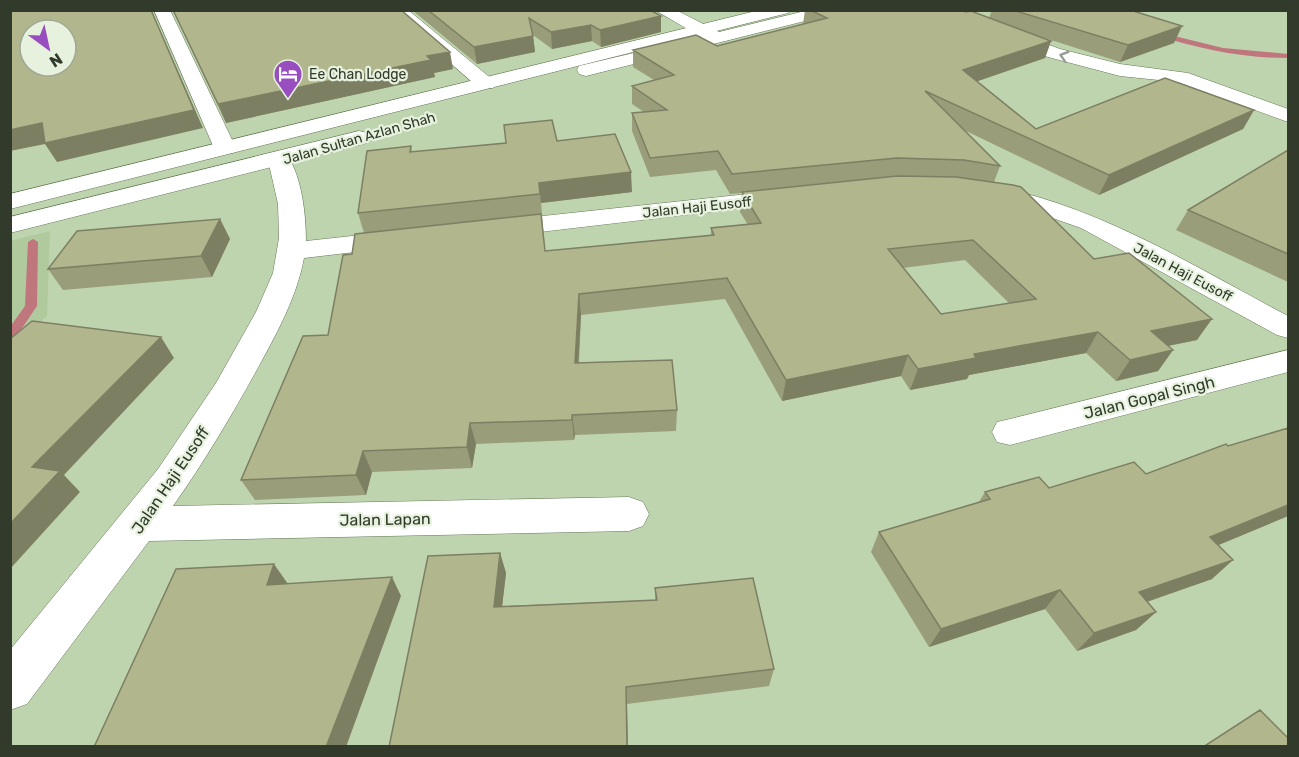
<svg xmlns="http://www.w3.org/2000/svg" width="1299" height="757" viewBox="0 0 1299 757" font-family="Rubik,sans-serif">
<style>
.built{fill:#b0c99d}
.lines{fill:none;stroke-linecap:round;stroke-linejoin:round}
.stream{fill:#bf767c;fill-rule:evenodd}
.street-casing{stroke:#657956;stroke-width:1}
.primary-casing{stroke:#657956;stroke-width:1}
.street{fill:#fff;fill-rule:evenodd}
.primary{fill:#fff;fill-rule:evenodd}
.wall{fill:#999d79;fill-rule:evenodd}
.shaded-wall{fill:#7d7f63}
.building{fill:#b2b68d;stroke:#7d7f63;stroke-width:1.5;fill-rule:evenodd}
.oneway{stroke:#989c95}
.labels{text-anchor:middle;stroke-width:4.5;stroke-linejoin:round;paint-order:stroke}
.far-poi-label{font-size:14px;fill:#313a2b;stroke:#e6f1de;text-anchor:start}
.far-street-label{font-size:14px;fill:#313a2b;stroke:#e6f1de}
.street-label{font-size:16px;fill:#313a2b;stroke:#e6f1de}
</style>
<rect width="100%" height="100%" fill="#bed4af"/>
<path class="built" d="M 50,231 L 47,316 L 11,348 L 10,241 Z"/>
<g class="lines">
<path class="stream" d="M 1158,32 L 1223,48 L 1288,54 L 1288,58 C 1243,58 1199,49 1156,35 L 1154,34 Z
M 33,239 L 38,242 L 37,306 L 14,340 L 10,341 L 10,327 L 25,306 L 28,242 Z"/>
<g class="street-casing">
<path id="street" d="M 154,10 L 170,10 L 236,148 L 233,153 L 217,153 L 214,148 Z
M 390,10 L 408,10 L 493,80 L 496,84 L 493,88 L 479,88 Z
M 655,10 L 676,10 L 719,32 L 809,10 L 839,10 L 837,13 L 586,76 L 579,74 L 577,70 L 579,66 L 701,37 Z
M 931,10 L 955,10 L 1060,49 L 1120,64 L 1188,73 L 1288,109 L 1288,122 L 1178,82 L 1120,76 L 1048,57 Z
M 279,153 L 287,155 C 302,177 306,215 306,241 L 398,231 L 407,233 L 411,239 L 407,245 L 398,247 L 304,258 C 297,296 278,331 260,364 C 233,413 205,461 173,506 L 629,497 L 643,502 L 649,514 L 643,526 L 629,531 L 149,541 L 27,704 L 10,710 L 10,650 L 158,469 L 216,383 L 256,312 L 273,273 L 279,238 L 278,204 L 268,160 L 271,155 Z
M 998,187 C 1102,208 1195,267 1288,316 L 1288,338 L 1277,335 L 1081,228 L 1015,205 L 989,199 L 986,194 L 989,189 Z
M 786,190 L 795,192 L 798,197 L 795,202 L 497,237 L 488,235 L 484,229 L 488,223 L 497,221 Z
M 1288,350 L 1288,372 L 1010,445 L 997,442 L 992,432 L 997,422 L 1010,419 Z"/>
</g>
<g class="primary-casing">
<path id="primary" d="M 760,10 L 790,10 L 788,13 L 10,209 L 10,194 Z
M 359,131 L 367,133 L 370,138 L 367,143 L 10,233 L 10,217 Z"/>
</g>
<use href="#street" class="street"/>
<use href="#primary" class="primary"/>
</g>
<path class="wall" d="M 173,10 L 402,10 L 453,69 L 434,73 L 435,77 L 226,123 Z
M 412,10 L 650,10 L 661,32 L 601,47 L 592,41 L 552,49 L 533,35 L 535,52 L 477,64 Z
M 805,10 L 961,10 L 989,18 L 992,10 L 1130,10 L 1182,26 L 1174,43 L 1120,62 L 1026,32 L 1051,41 L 1045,58 L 977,81 L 1036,129 L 1254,110 L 1243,129 L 1099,195 L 964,130 L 1000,166 L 994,182 L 1094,259 L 1197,340 L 1168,346 L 1173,350 L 1158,371 L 1116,381 L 1086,353 L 969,375 L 967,379 L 910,390 L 901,376 L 782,401 L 725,299 L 581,315 L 579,363 L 677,410 L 676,431 L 575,435 L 574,440 L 476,444 L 472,468 L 372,472 L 366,495 L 255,500 L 241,480 L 328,335 L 352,254 L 364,233 L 358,213 L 411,146 L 412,152 L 557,141 L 632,192 L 541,203 L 545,251 L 711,235 L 711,228 L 748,225 L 740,212 L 742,193 L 730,194 L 716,170 L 650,177 L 632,131 L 632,113 L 644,112 L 632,104 L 632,86 L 654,80 L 633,67 L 633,50 L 717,46 L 803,24 ZM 965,260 L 1009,303 L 941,314 L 903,268 Z
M 1288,150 L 1288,282 L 1176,230 L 1188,210 Z
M 220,219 L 230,239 L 212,277 L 63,290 L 48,269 Z
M 1288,428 L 1288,516 L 1218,545 L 1212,579 L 1147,602 L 1156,612 L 1136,630 L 1077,651 L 1045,609 L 929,647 L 871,552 L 879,532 L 979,502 L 985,492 L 1049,488 L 1146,474 L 1228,446 Z
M 500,553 L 506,573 L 502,606 L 655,600 L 655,588 L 774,669 L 769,686 L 627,704 L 389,747 Z"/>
<path class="shaded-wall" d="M 151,10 L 203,128 L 57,162 L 45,144 L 10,151 L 10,130 Z
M 661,16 L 661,32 L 601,47 L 600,30 Z
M 591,25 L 592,41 L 552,49 L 551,32 Z
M 1182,26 L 1174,43 L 1120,62 L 1128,45 Z
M 533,36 L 535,52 L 477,64 L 474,47 Z
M 1051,41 L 1045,58 L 958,88 L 963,70 Z
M 450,52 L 453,69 L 434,73 L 435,77 L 226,123 L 218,104 L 427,56 Z
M 1254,110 L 1243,129 L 1099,195 L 1109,175 Z
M 631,172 L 632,192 L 541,203 L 542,214 L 539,183 Z
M 220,219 L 230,239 L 212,277 L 201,256 Z
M 579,294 L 581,315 L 577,384 L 575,363 Z
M 1212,319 L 1197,340 L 1137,352 L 1151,331 Z
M 1098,332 L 1086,353 L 969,375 L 967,379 L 910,390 L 918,369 L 974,354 Z
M 161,337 L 174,358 L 64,475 L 80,492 L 10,569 L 10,524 L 32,467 Z
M 1173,350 L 1158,371 L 1116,381 L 1130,360 Z
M 908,355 L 901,376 L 782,401 L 786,380 Z
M 572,415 L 575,435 L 574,440 L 572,420 Z
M 470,423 L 476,444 L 472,468 L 467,447 Z
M 363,451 L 372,472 L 366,495 L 356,475 Z
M 1288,505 L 1288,516 L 1190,557 L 1210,537 Z
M 500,553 L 506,573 L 500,625 L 494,607 Z
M 1233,560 L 1212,579 L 1120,611 L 1139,592 Z
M 274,564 L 288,584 L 267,585 Z
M 392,577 L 401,596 L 346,747 L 326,747 Z
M 1060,590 L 1045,609 L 929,647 L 941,629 Z
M 1156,612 L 1136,630 L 1077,651 L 1094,633 Z
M 626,687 L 627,704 L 628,747 L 627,747 Z"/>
<path class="building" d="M 10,10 L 151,10 L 194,110 L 45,143 L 42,123 L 10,130 ZM 30,30 L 66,30 L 66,66 L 30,66 Z
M 173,10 L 401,10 L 450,52 L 427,56 L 431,60 L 218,104 Z
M 428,10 L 650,10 L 661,16 L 600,30 L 591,25 L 551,32 L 529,18 L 533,36 L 474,47 Z
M 810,10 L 961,10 L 966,12 L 971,11 L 1051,41 L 963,70 L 1036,129 L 1165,78 L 1254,110 L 1109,175 L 925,91 L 1000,166 L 964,160 L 897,158 L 732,174 L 718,151 L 650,158 L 632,113 L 667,110 L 632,86 L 674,75 L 633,50 L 696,35 L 717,46 L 827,18 Z
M 1013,10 L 1130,10 L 1182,26 L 1128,45 Z
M 552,120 L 557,141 L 615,134 L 631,172 L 539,183 L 540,194 L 358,213 L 367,151 L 411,146 L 410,152 L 506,143 L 504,125 Z
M 1288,150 L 1288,254 L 1188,210 Z
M 897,176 L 956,177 L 1013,185 L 1021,187 L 1094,259 L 1129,253 L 1212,319 L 1151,331 L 1173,350 L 1130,360 L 1098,332 L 974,354 L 976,358 L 918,369 L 908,355 L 786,380 L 727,278 L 579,294 L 575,363 L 672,360 L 677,410 L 572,415 L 572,420 L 470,423 L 467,447 L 363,451 L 356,475 L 241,480 L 303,336 L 328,335 L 343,255 L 352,254 L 355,234 L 541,214 L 545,251 L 714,235 L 711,228 L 761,223 L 742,192 ZM 973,240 L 1036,299 L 941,314 L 888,249 Z
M 220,219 L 201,256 L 48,269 L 77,231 Z
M 32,321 L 161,337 L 32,467 L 60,471 L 10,524 L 10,339 Z
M 1288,428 L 1288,505 L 1210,537 L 1233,560 L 1139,592 L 1156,612 L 1094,633 L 1060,590 L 941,629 L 879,532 L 990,499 L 985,492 L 1039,477 L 1049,488 L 1134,462 L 1146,474 L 1226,444 L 1228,446 Z
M 500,553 L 494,607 L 657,600 L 655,588 L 753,578 L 774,669 L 626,687 L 627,747 L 389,747 L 428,556 Z
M 274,564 L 267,585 L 392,577 L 326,747 L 94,747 L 176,569 Z
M 1260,710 L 1288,738 L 1288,747 L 1203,747 Z"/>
<defs><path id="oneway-chevron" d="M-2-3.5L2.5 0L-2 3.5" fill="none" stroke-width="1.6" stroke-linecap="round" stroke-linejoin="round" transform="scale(1.5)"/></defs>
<use class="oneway" href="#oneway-chevron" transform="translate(1064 56) rotate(-163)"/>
<defs>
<g id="hotel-pin" transform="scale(1.5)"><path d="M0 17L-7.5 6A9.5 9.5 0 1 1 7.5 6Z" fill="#994ec0" stroke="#e6f1de"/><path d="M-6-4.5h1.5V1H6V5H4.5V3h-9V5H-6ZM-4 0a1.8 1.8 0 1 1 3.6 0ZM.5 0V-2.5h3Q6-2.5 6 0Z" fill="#fff"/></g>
</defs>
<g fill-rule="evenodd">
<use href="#hotel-pin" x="288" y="74"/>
</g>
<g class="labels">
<g class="far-poi-label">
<text x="309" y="79">Ee Chan Lodge</text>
</g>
<g class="far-street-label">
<text transform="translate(359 138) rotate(-16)" y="5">Jalan Sultan Azlan Shah</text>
<text transform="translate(697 207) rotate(-6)" y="5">Jalan Haji Eusoff</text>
<text transform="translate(1183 272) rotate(28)" y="5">Jalan Haji Eusoff</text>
</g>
<g class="street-label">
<text transform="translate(1149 397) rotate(-14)" y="6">Jalan Gopal Singh</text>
<text transform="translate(170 480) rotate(-56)" y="6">Jalan Haji Eusoff</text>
<text transform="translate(385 519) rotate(-1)" y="6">Jalan Lapan</text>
</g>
</g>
<rect width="1299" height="757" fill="none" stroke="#313a2b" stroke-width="24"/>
<g transform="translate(48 48) rotate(147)"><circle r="28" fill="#e6f1de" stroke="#9ea896" stroke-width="1.5"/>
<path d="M0-4.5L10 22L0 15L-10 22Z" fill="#994ec0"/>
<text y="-9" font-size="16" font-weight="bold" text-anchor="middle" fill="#313a2b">N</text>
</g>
</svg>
